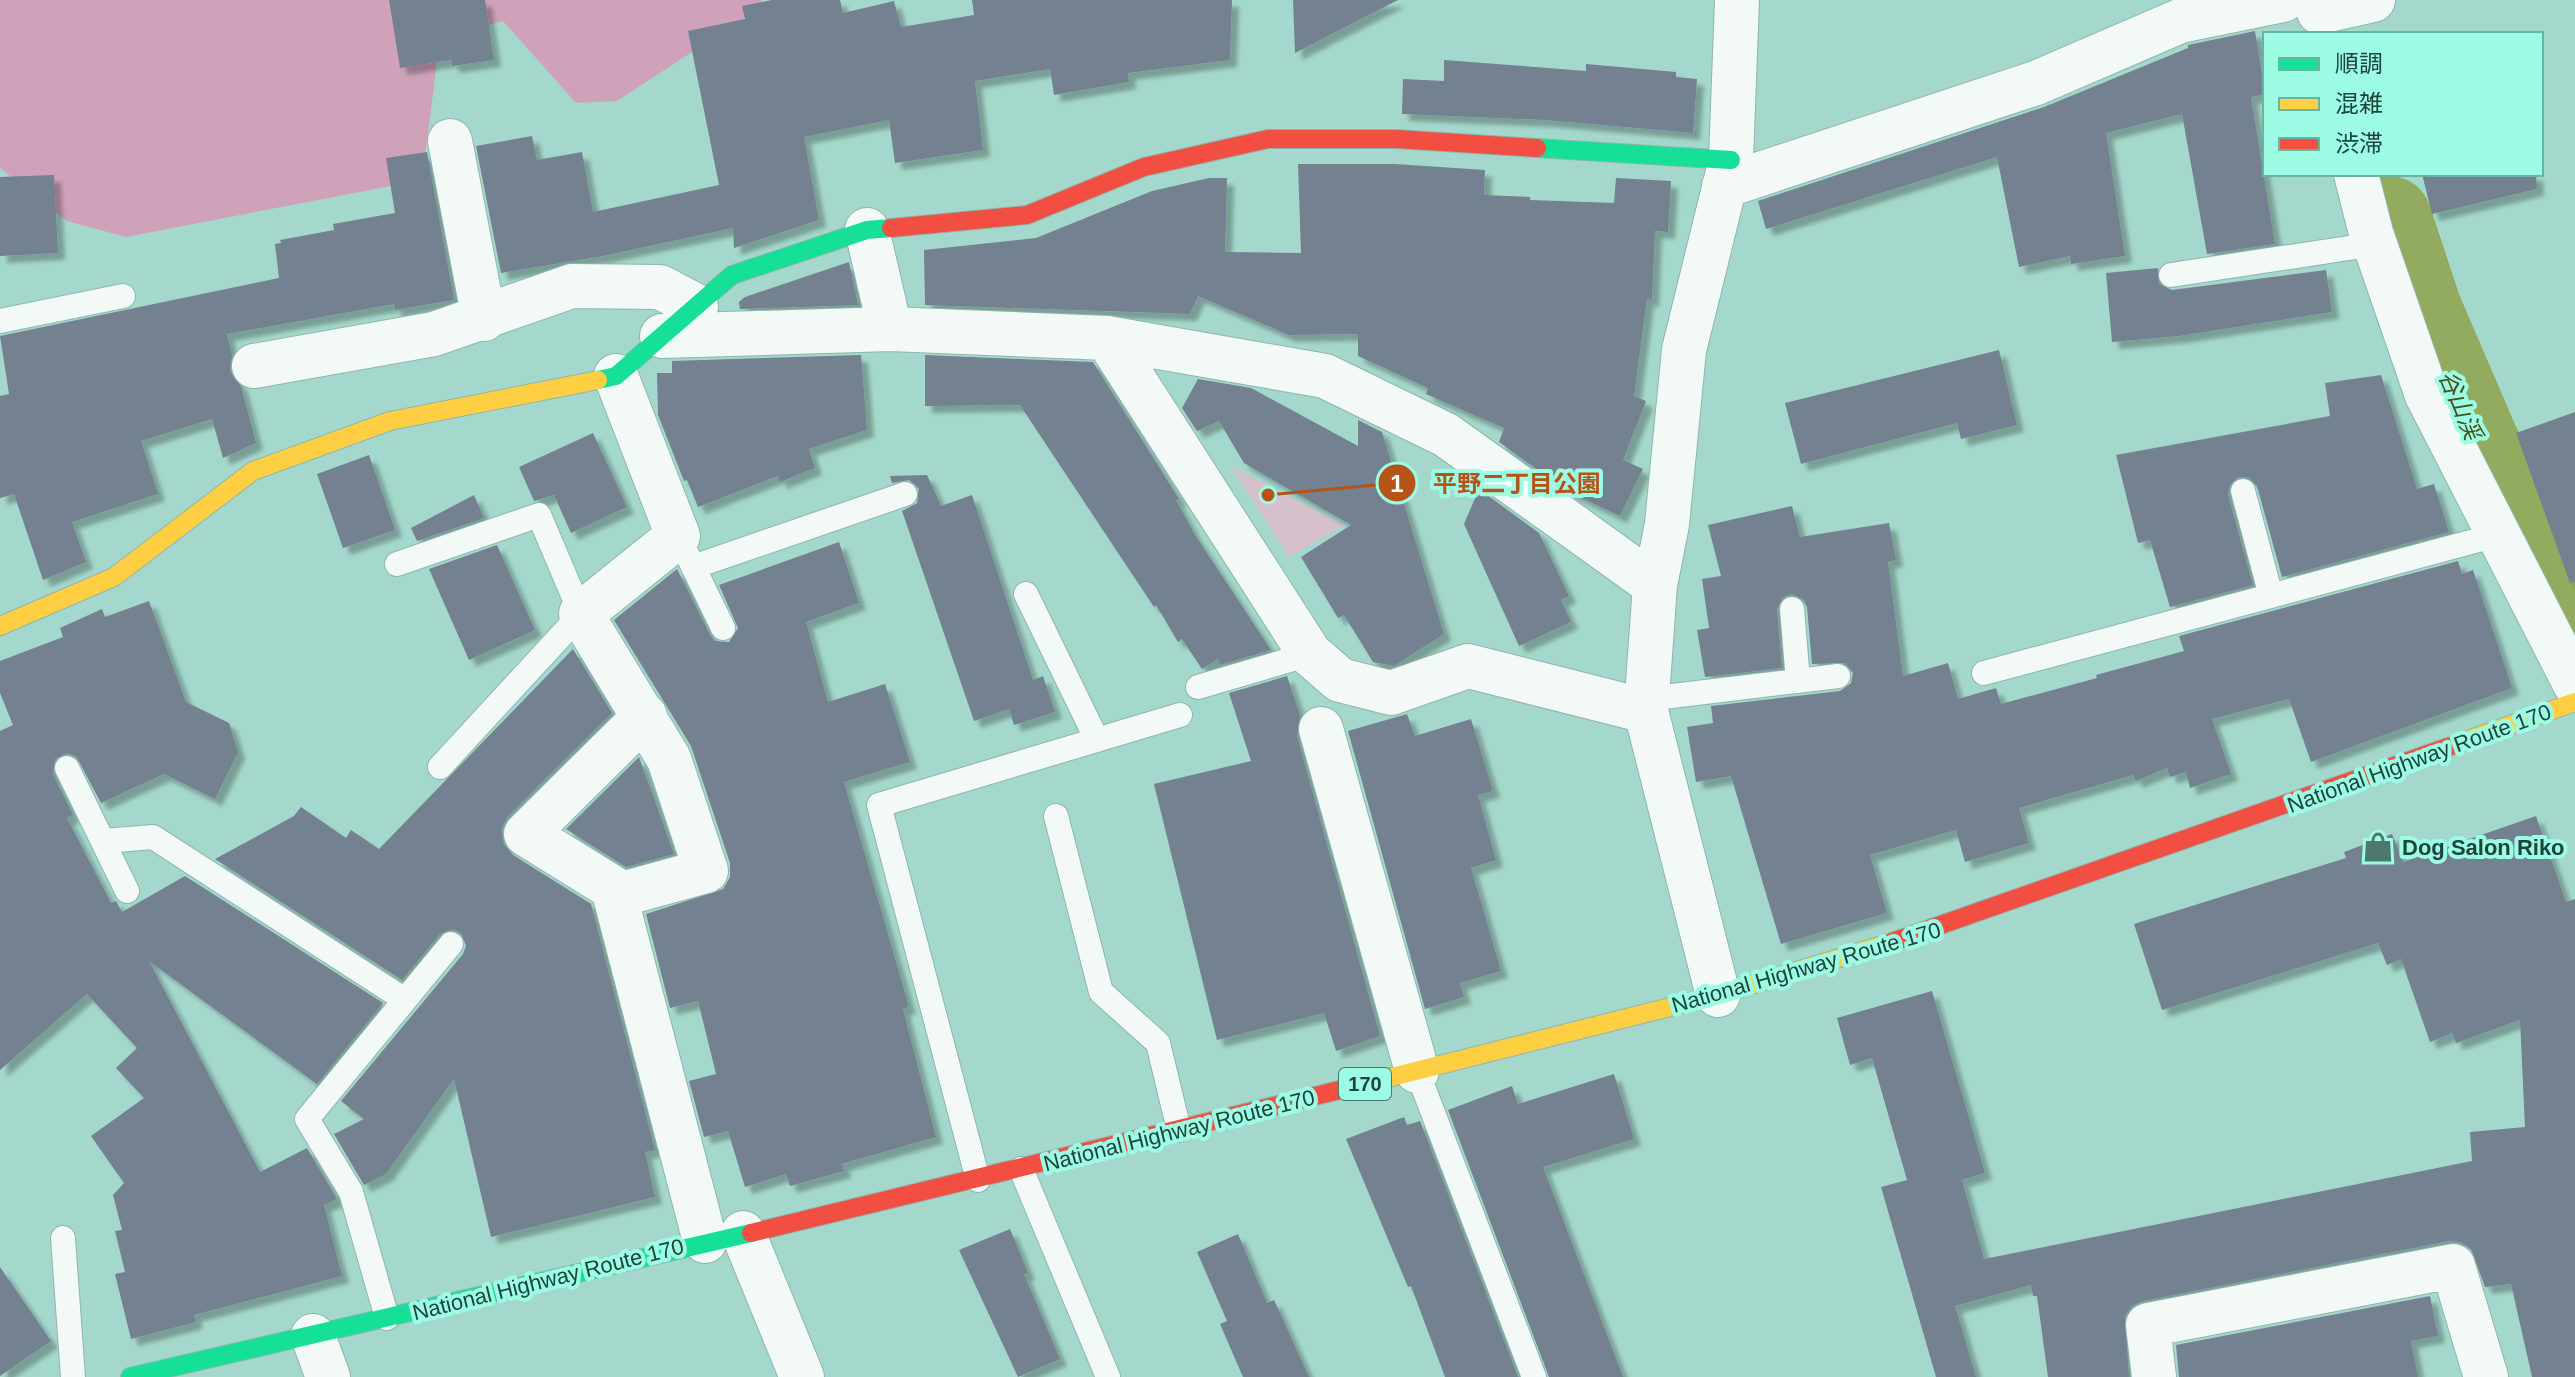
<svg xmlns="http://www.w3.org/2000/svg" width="2575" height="1377" viewBox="0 0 2575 1377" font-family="Helvetica,'Noto Sans JP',sans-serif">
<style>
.green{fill:#d5c0cb}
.forest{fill:#cfa2b9}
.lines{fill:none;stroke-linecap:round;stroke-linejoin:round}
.river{stroke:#93ab5e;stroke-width:86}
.building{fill:#738190;filter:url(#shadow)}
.lane-casing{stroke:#8db6ad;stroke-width:26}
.street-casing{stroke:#8db6ad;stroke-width:46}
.fast-casing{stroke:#8db6ad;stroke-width:20}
.slow-casing{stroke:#8db6ad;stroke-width:20}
.jam-casing{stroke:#8db6ad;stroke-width:20}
.lane{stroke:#f2f9f7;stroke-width:24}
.street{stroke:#f2f9f7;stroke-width:44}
.fast{stroke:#16e098;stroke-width:18}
.slow{stroke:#ffcf43;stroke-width:18}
.jam{stroke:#f24e42;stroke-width:18}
.labels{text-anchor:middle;stroke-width:8;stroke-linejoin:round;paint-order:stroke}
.shield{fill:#9cfce4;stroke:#437c6e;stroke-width:2}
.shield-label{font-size:20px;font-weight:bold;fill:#1d453c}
.street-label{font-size:22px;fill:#1d453c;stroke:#9cfce4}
.poi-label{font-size:22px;font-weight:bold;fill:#1d453c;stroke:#9cfce4;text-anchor:start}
.water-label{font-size:24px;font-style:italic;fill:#49501a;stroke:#9cfce4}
.leader{fill:none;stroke:#b55418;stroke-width:3}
.callout-dot{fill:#b55418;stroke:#9cfce4;stroke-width:3}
.mark-label{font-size:24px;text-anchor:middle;font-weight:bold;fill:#fff}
.callout-label{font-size:24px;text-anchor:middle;font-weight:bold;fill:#b55418;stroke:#9cfce4;stroke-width:8;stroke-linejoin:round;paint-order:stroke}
</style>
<defs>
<filter id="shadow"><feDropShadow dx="7" dy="7" stdDeviation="2" flood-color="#0004"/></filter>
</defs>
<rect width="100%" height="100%" fill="#a5d8cc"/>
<path class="green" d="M 1231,466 L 1344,525 L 1289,557 Z"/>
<path class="forest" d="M 0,0 L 761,0 L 764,5 L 617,101 L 576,103 L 503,21 L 440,38 L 422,180 L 126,237 L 67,221 L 0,168 Z"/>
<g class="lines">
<path class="river" d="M 2389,219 L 2419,310 L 2477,445 L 2575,624"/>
</g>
<path class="building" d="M 389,0 L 485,0 L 494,60 L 452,66 L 451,60 L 400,68 Z
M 772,0 L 840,0 L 843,13 L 894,1 L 901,27 L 974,15 L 972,0 L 1232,0 L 1230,60 L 1128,73 L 1129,82 L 1054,95 L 1050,69 L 975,81 L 983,150 L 895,163 L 889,120 L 804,137 L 819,220 L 734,248 L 733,228 L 603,256 L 501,273 L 476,146 L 532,136 L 537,160 L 582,152 L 593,212 L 719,185 L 688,31 L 745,19 L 742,6 Z
M 1293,0 L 1398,0 L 1295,53 Z
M 2255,31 L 2265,94 L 2251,97 L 2275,244 L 2207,254 L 2182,114 L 2106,133 L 2125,256 L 2071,264 L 2070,256 L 2019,267 L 1997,157 L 1766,229 L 1758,201 L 2044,107 L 2188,48 L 2188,45 Z
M 1444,60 L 1586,71 L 1586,64 L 1676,72 L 1676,77 L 1697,79 L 1693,133 L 1546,120 L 1402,114 L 1403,79 L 1444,81 Z
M 427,152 L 454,300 L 395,310 L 394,304 L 227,334 L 232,355 L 230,371 L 241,386 L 256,443 L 223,458 L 212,419 L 141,441 L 158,494 L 72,522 L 86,562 L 43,580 L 14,494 L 0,498 L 0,396 L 9,394 L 0,336 L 279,278 L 275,244 L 281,243 L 280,240 L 334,230 L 333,224 L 395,213 L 386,158 Z
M 1298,164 L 1395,164 L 1485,170 L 1484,195 L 1530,197 L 1530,200 L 1614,203 L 1616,178 L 1671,181 L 1668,232 L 1655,231 L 1652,300 L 1647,299 L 1634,396 L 1646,401 L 1623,460 L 1643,469 L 1620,516 L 1567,491 L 1499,442 L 1504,428 L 1426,394 L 1428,388 L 1358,356 L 1358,334 L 1289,335 L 1198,296 L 1190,314 L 925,305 L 924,250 L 1036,238 L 1152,191 L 1209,178 L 1227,178 L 1225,252 L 1301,253 Z
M 2422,174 L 2536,174 L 2537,189 L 2432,214 Z
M 54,175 L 58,253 L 0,256 L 0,177 Z
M 849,262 L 858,305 L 740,309 L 739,302 L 745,297 Z
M 2158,268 L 2159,284 L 2172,290 L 2326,270 L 2332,312 L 2179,336 L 2112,342 L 2106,273 Z
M 1999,350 L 2017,425 L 1961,439 L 1957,423 L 1801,464 L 1785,403 Z
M 861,355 L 867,430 L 809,449 L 815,468 L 780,482 L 778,476 L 698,507 L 687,480 L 684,481 L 658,415 L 657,373 L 672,373 L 672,361 Z
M 925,355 L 1093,362 L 1179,499 L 1176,500 L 1195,535 L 1271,650 L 1220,665 L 1218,659 L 1202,669 L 1182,639 L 1178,642 L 1156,605 L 1154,607 L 1020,405 L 925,406 Z
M 2381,375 L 2417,489 L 2434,484 L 2449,532 L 2282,577 L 2257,486 L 2248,477 L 2238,477 L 2229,486 L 2228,495 L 2253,585 L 2170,607 L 2150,540 L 2138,543 L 2116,455 L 2330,416 L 2325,383 Z
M 1198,379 L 1251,388 L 1358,446 L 1358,420 L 1382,432 L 1444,634 L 1394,666 L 1373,662 L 1344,615 L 1338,618 L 1301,557 L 1351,525 L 1244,463 L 1219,421 L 1197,431 L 1182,408 Z
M 2575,412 L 2575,582 L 2570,583 L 2516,433 Z
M 593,433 L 627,507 L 571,533 L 554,495 L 534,501 L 519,467 Z
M 369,455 L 395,530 L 343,548 L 317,474 Z
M 927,475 L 941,506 L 972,495 L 1033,680 L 1043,676 L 1055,712 L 1014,725 L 1009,709 L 974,721 L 902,511 L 917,503 L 919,488 L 909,480 L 892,483 L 890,476 Z
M 1479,489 L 1539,533 L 1569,596 L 1561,600 L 1571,622 L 1519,646 L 1464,524 Z
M 474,495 L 484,518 L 417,541 L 411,528 Z
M 1792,506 L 1800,537 L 1889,523 L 1896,560 L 1888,562 L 1903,676 L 1948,663 L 1958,699 L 1996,688 L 2001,704 L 2097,678 L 2096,675 L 2184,651 L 2179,636 L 2458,561 L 2462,574 L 2473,570 L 2512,688 L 2311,762 L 2289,699 L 2212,719 L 2231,774 L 2190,788 L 2186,772 L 2170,777 L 2167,768 L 2136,781 L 2133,775 L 2019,808 L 2029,843 L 1965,862 L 1956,830 L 1870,855 L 1887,913 L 1781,944 L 1731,776 L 1696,782 L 1687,727 L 1713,723 L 1711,706 L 1840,691 L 1851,683 L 1853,673 L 1845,663 L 1812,664 L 1807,607 L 1804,600 L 1792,594 L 1783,597 L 1777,609 L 1782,668 L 1705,677 L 1697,630 L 1709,628 L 1702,579 L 1721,576 L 1708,525 Z
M 839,542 L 859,603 L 806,622 L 828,702 L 885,684 L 910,762 L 844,782 L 909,1007 L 903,1009 L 936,1137 L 842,1164 L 844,1171 L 790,1186 L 786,1174 L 745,1187 L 728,1131 L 704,1137 L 689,1081 L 716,1074 L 698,1001 L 670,1008 L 646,914 L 723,889 L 730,877 L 730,863 L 691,746 L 614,620 L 677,569 L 710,635 L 715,641 L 729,642 L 738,628 L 719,585 Z
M 497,545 L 535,630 L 469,660 L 429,569 Z
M 149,601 L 186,702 L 229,723 L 238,752 L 215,799 L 164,774 L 101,803 L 76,756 L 67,753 L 55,759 L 53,774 L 73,815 L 67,818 L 111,903 L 116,901 L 122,912 L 185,876 L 383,1003 L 317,1084 L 149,961 L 260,1172 L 307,1148 L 337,1199 L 324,1205 L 342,1276 L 194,1315 L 196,1322 L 131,1339 L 115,1274 L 125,1272 L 115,1231 L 122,1230 L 113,1195 L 124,1183 L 91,1136 L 144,1098 L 116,1068 L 137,1048 L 87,994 L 0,1070 L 0,731 L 13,725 L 0,693 L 0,661 L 63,637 L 60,628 L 102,609 L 105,617 Z
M 573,649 L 612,713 L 508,816 L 502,828 L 503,843 L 513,855 L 591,904 L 655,1150 L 645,1152 L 655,1197 L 491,1237 L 454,1079 L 386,1174 L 364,1185 L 334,1134 L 364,1119 L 341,1101 L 463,954 L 466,946 L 461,933 L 453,929 L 440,934 L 402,980 L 215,859 L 294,816 L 301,807 L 346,838 L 351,830 L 379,849 Z
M 1287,676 L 1300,716 L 1297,736 L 1380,1036 L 1336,1051 L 1324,1013 L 1217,1040 L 1154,784 L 1251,761 L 1229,693 Z
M 1407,714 L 1415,736 L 1471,719 L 1493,791 L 1478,795 L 1496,860 L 1471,868 L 1501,971 L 1460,983 L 1464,997 L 1425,1009 L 1348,731 Z
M 639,757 L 674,854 L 626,867 L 566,829 Z
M 2536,816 L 2566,902 L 2575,899 L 2575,1377 L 2532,1377 L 2511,1284 L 2485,1287 L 2471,1249 L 2461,1242 L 2449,1241 L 2143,1301 L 2132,1306 L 2125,1316 L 2129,1377 L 2048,1377 L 2037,1296 L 2033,1296 L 2031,1285 L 1955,1306 L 1976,1377 L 1936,1377 L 1881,1187 L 1907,1180 L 1872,1058 L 1850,1065 L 1837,1018 L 1932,991 L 1985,1173 L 1962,1180 L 1984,1259 L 2472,1161 L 2470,1132 L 2525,1127 L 2520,1020 L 2456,1043 L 2452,1033 L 2430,1042 L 2401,959 L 2387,965 L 2378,943 L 2162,1010 L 2134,924 L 2346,858 L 2344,852 L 2392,834 L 2403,862 Z
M 1614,1074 L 1634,1139 L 1543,1167 L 1623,1377 L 1549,1377 L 1448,1110 L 1512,1086 L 1518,1104 Z
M 1404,1117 L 1407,1125 L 1420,1121 L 1518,1377 L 1445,1377 L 1411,1286 L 1408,1287 L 1346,1139 Z
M 1010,1229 L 1028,1273 L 1024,1274 L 1060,1359 L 1018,1377 L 959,1250 Z
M 1238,1234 L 1267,1303 L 1274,1300 L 1309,1377 L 1243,1377 L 1220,1324 L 1227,1321 L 1197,1252 Z
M 0,1267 L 51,1341 L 0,1376 Z
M 2430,1296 L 2438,1336 L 2411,1341 L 2418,1377 L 2179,1377 L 2176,1345 Z"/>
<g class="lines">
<g class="lane-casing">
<path id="lane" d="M 2171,275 L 2375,244
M 0,321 L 123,296
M 2243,491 L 2271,596
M 686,552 L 723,628
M 397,564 L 539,515 L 581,614 L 440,767
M 693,567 L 905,494
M 1026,594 L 1097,740
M 1792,609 L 1798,681
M 1984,673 L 2497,535
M 1198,687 L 1310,654
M 1647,699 L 1838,676
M 67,768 L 127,891
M 1056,816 L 1101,992 L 1158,1043 L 1179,1130
M 103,841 L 153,837 L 405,1000
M 1417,1071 L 1534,1377
M 1021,1169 L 1108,1377
M 978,1180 L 879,805 L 1180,715
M 63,1238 L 73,1377
M 387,1318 L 351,1192 L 307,1119 L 451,944"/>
</g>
<g class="street-casing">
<path id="street" d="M 2319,12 L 2373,0
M 450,141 L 484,319
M 2356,174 L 2371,233 L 2427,395 L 2575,684
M 1724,186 L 2036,83 L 2180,21 L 2283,0
M 867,230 L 890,329
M 662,336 L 890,329 L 1107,338 L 1325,376 L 1446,435 L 1655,585
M 1107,338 L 1310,654 L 1340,680 L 1391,693 L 1468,666 L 1646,711
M 254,366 L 434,334 L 572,286 L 660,287 L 696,306
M 645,716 L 526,834 L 613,888 L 705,1241
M 1321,729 L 1417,1071
M 615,896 L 706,871 L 669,759 L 581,614 L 678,536 L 616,376
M 1718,995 L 1646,711 L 1655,585 L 1667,524 L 1684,350 L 1731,160 L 1737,0
M 743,1233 L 802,1377
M 313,1336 L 328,1377
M 2154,1377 L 2148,1325 L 2453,1266 L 2486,1377"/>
</g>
<g class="fast-casing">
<path id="fast" d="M 1537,148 L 1731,160
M 598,380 L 616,376 L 732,275 L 867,230 L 891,228
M 130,1377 L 751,1233"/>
</g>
<g class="slow-casing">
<path id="slow" d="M 0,626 L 114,577 L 253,471 L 390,421 L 598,380
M 2451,746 L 2575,702
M 1356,1086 L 1718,995 L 1892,942"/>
</g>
<g class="jam-casing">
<path id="jam" d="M 891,228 L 1027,215 L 1144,167 L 1268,139 L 1396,139 L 1537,148
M 1892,942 L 2451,746
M 751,1233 L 1356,1086"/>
</g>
<use href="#lane" class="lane"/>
<use href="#street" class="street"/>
<use href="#fast" class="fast"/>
<use href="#slow" class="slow"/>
<use href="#jam" class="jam"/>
</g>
<defs>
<g id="shop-bare" transform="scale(2.4)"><path d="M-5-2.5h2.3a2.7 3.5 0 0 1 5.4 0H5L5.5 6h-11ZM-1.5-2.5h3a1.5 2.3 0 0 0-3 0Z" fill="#4d786e" stroke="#9cfce4" stroke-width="2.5" paint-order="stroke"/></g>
</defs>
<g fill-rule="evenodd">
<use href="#shop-bare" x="2378" y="847"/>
</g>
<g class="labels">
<rect class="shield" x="1339" y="1068" width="52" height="32" rx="6"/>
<g class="shield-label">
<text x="1365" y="1091">170</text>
</g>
<g class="street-label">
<text transform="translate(2419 758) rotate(-20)" y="8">National Highway Route 170</text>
<text transform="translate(1806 967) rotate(-16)" y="8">National Highway Route 170</text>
<text transform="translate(1179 1130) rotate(-14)" y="8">National Highway Route 170</text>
<text transform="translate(548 1279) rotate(-14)" y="8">National Highway Route 170</text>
</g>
<g class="poi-label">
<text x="2402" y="855">Dog Salon Riko</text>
</g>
<g class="water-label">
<text transform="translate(2460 405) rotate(67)" y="8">谷山渓</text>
</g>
</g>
<path class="leader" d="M1268 495L1397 483"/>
<g class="callout-dot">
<circle cx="1268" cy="495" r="8"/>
<circle cx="1397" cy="483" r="20"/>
</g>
<g class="mark-label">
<text x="1397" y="492">1</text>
</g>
<g class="callout-label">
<text x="1517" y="492">平野二丁目公園</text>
</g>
<rect x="2263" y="32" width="280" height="144" fill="#9cfce4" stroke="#69b3a1" stroke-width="2"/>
<rect x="2279" y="58" width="40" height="12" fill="#16e098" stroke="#69b3a1" stroke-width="2"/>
<text x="2335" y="72" font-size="24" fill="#1d453c">順調</text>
<rect x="2279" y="98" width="40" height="12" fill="#ffcf43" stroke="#69b3a1" stroke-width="2"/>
<text x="2335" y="112" font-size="24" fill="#1d453c">混雑</text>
<rect x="2279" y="138" width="40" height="12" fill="#f24e42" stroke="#69b3a1" stroke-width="2"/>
<text x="2335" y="152" font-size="24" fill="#1d453c">渋滞</text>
</svg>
